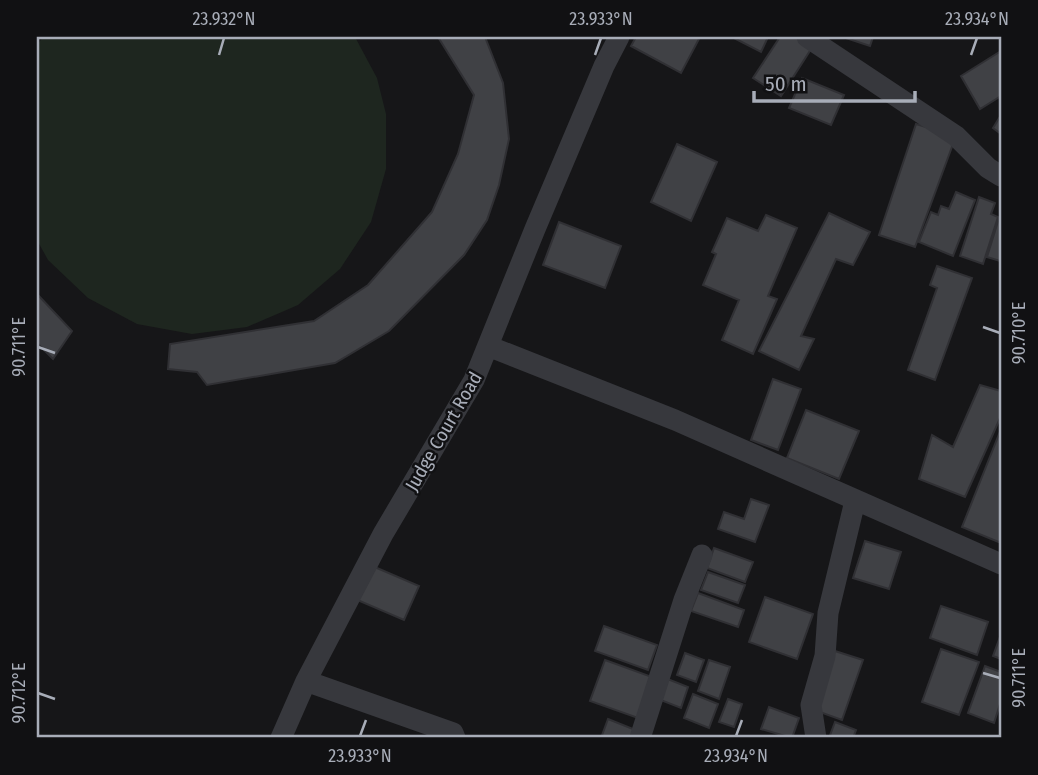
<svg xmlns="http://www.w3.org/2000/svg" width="1038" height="775" viewBox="0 0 1038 775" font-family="'Fira Sans Condensed',sans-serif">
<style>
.green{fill:#1e261f}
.building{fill:#404145;stroke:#303034;stroke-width:2}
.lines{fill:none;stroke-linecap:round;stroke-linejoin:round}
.minor{stroke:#37383d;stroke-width:21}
.ticks{fill:none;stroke:#a8adb8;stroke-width:2.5}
.labels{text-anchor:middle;stroke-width:5;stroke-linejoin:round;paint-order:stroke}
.street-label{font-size:19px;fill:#a8adb8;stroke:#111113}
.neatline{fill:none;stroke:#a8adb8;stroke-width:2.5}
.ticks-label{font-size:18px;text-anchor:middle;fill:#a8adb8}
</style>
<rect width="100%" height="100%" fill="#161618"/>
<path class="green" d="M 43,37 L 355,37 L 377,78 L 386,114 L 386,169 L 371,222 L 340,269 L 298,305 L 247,327 L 192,334 L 137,324 L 88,298 L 48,260 L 37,240 L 37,45 Z"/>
<path class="building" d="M 438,37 L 485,37 L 503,83 L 509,139 L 499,185 L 487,220 L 464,255 L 389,331 L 335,363 L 207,385 L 197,372 L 168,369 L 170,344 L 314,321 L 368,285 L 432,212 L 458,154 L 474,95 Z
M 636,37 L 700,37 L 681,73 L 631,46 Z
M 732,37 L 768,37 L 761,52 Z
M 780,37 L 799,37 L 813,46 L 781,96 L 753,78 Z
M 843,37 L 873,37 L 870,46 Z
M 1001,51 L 1001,96 L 980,109 L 961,76 Z
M 802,78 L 844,95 L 831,125 L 789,108 Z
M 1001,115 L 1001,134 L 993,128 Z
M 916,124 L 956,136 L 915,247 L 879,235 Z
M 677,144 L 717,162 L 691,221 L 651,202 Z
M 956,192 L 975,200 L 953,256 L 919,242 L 931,212 L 938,215 L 941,206 L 949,209 Z
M 979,197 L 995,203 L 991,214 L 998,217 L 983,264 L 960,256 Z
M 829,213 L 870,232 L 853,265 L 836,259 L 801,336 L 814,339 L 799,370 L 759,351 Z
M 766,215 L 797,228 L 768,296 L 777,299 L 753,354 L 722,340 L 739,300 L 703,285 L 716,254 L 712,252 L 727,218 L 758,231 Z
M 999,218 L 1001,219 L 1000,261 L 987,257 Z
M 559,222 L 621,246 L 605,288 L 543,265 Z
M 937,266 L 972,278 L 935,380 L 908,370 L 937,288 L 930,285 Z
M 37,294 L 72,331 L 53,359 L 37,343 Z
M 773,379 L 801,389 L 778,450 L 751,440 Z
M 980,385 L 1001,391 L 1001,416 L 965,497 L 919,479 L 932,435 L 953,447 Z
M 806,410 L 859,431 L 839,479 L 787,458 Z
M 1001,429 L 1001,543 L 962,527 Z
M 751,499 L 769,505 L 755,542 L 718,529 L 724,512 L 744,519 Z
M 865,541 L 901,552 L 889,589 L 853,578 Z
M 714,548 L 753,562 L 745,582 L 707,568 Z
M 370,565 L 419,586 L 404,620 L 355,599 Z
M 708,572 L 745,585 L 738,603 L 701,590 Z
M 698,593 L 744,610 L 738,627 L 691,611 Z
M 765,597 L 813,614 L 797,659 L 749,642 Z
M 941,606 L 988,622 L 977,655 L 930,638 Z
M 604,626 L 657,645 L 648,670 L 595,651 Z
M 1000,637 L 1001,637 L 1001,659 L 993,656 Z
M 941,649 L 979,662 L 959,715 L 922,702 Z
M 835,651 L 863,660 L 842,720 L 814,710 Z
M 685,653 L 704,660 L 696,682 L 677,675 Z
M 605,660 L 652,677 L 638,718 L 590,701 Z
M 709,660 L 730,667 L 719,699 L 698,691 Z
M 985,666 L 1001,672 L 1001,701 L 994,723 L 968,713 Z
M 665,678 L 688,687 L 681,708 L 658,699 Z
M 693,694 L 718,704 L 709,728 L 684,718 Z
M 728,699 L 742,704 L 734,727 L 719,722 Z
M 769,707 L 799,718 L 792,738 L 761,729 Z
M 608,719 L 638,731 L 635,738 L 601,738 Z
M 835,722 L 856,730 L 853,738 L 829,738 Z"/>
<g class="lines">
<path class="minor" d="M 807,37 L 956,136 L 988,168 L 1001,176
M 488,346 L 675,420 L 1001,564
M 306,681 L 453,733 L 455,738
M 281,738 L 306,681 L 383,534 L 474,380 L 535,229 L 604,66 L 619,37
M 640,738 L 684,600 L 702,555
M 816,738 L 811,705 L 825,656 L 828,613 L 855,501"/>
</g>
<path class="ticks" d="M 219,55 L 224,38M 595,55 L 601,38M 971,55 L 977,38M 983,327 L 1000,333M 38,347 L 55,353M 983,673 L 1000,678M 38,693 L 55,699M 360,736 L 366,720M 736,736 L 742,720"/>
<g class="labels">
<g class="street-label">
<text transform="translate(443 431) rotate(-60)" y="7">Judge Court Road</text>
</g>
</g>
<rect width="1038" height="775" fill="none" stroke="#111113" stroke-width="77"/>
<path d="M754 91v10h161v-10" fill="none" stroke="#a8adb8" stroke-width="3.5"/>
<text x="765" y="91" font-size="21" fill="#a8adb8" stroke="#111113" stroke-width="5" paint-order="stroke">50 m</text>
<rect x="38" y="38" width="962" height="698" class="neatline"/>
<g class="ticks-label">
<text x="224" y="25">23.932°N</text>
<text x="601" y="25">23.933°N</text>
<text x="977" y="25">23.934°N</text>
<text transform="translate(1019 333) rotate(-90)" y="6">90.710°E</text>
<text transform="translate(19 347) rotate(-90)" y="6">90.711°E</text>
<text transform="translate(1019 678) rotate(-90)" y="6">90.711°E</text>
<text transform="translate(19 693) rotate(-90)" y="6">90.712°E</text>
<text x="360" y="762">23.933°N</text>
<text x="736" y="762">23.934°N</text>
</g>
</svg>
